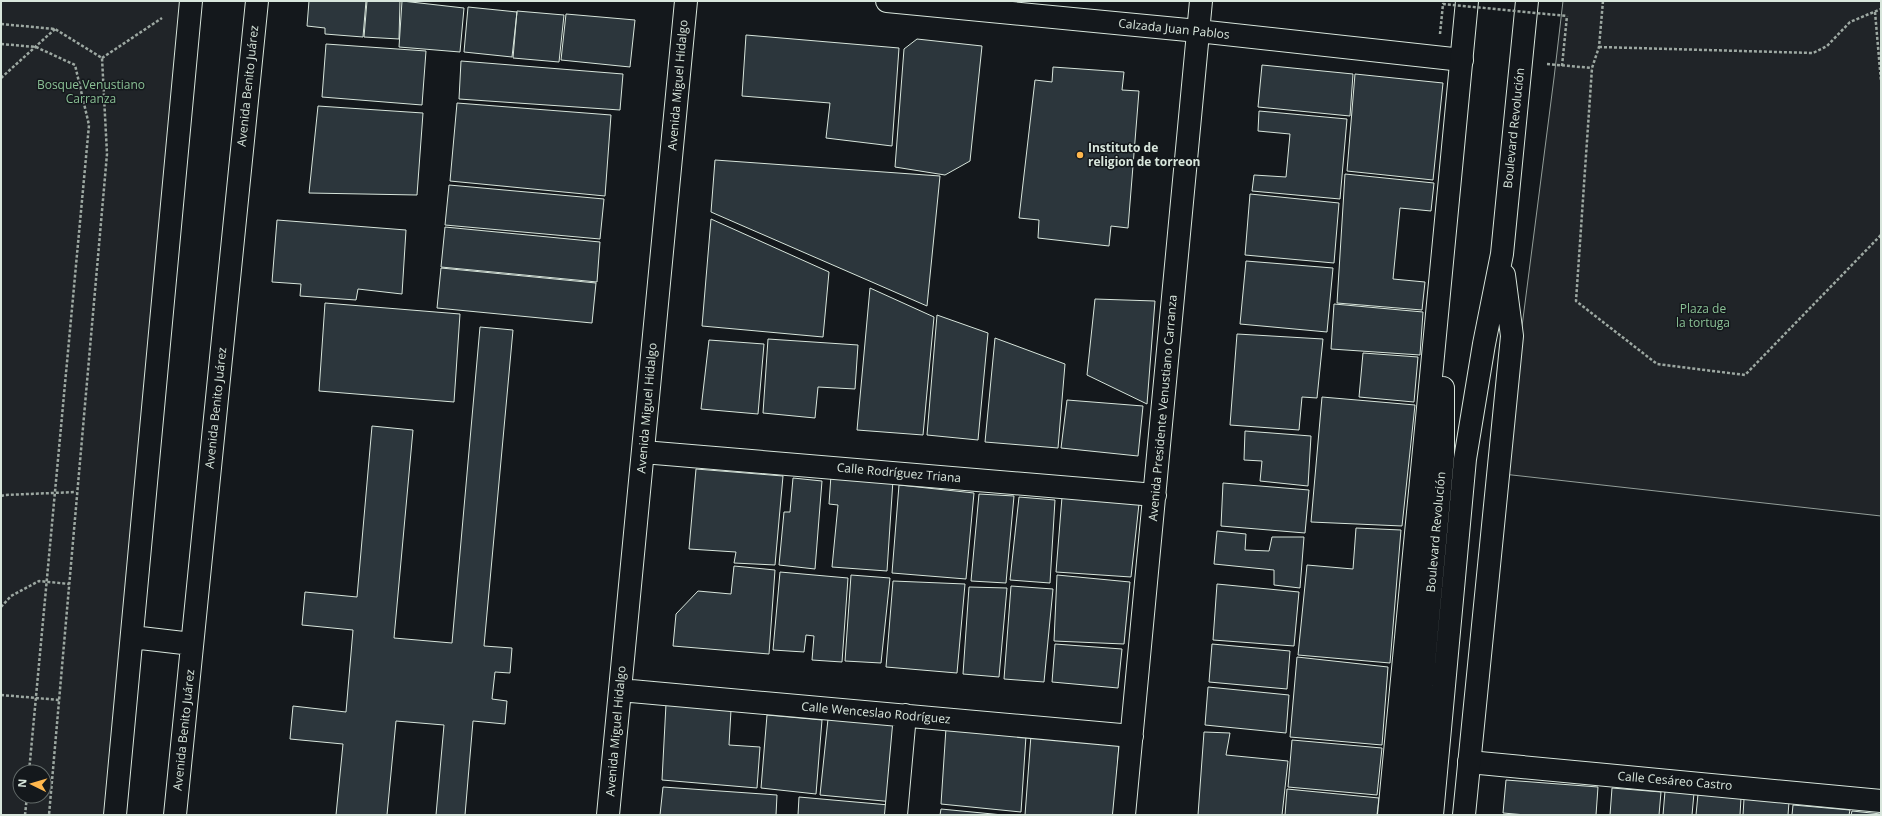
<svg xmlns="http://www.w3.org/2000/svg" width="1882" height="816" viewBox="0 0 1882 816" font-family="'Open Sans',sans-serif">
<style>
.green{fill:#202428;stroke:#939e99;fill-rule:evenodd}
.building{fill:#2c363c;stroke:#d8e6dc}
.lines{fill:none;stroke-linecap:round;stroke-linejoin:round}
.minor-casing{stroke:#d8e6dc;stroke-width:24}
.major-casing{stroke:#d8e6dc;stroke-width:24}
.path{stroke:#9da8a2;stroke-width:2.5;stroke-dasharray:3 2;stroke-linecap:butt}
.minor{stroke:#14181c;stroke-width:22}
.major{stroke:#14181c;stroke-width:22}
.path-bridge{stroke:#9da8a2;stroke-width:2.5;stroke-dasharray:3 2;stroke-linecap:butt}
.poi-dot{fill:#ffb74d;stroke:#14181c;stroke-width:1.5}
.labels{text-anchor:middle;stroke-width:3;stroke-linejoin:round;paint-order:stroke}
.street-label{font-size:12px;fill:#d8e6dc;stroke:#14181c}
.park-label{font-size:12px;fill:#8ac095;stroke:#14181c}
.poi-label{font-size:12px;font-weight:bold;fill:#d8e6dc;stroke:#14181c;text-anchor:start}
</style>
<rect width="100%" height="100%" fill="#14181c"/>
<path class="green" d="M 1,1 L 190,1 L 105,815 L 1,815 ZM 20,772 L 44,772 L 44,796 L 20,796 Z
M 1563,1 L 1881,1 L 1881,516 L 1503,474 L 1554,78 Z"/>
<path class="building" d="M 309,1 L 366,1 L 363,37 L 325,34 L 325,28 L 307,26 Z
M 367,1 L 400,1 L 399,39 L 364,37 Z
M 402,1 L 464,8 L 460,52 L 399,47 Z
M 468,7 L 517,12 L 512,57 L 464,52 Z
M 517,11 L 564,15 L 559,62 L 513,58 Z
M 566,14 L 635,20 L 630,67 L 561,60 Z
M 746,35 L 899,48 L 892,146 L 826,138 L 830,103 L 742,96 Z
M 917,39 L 982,46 L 970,161 L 945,175 L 895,167 L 904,49 Z
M 326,44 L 426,51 L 422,105 L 322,97 Z
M 461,61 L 623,74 L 620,110 L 459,99 Z
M 1262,65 L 1353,74 L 1350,116 L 1258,107 Z
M 1053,67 L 1124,72 L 1122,90 L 1139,91 L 1128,228 L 1111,226 L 1109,246 L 1038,238 L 1039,220 L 1019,218 L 1035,80 L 1052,82 Z
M 1355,74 L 1443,83 L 1433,180 L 1347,171 Z
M 457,103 L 611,115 L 605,196 L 450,181 Z
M 318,106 L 423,113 L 417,195 L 309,193 Z
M 1259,111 L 1347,119 L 1340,199 L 1252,191 L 1254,175 L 1286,177 L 1290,134 L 1258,131 Z
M 715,160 L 940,176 L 927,306 L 711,212 Z
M 1345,174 L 1434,183 L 1431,211 L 1400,208 L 1393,279 L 1425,282 L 1422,310 L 1337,303 Z
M 449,185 L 604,199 L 600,239 L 445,225 Z
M 1250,194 L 1339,203 L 1334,263 L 1245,255 Z
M 711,219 L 829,272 L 823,337 L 702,326 Z
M 277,220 L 406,230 L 402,294 L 358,289 L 356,300 L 300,296 L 301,284 L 272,282 Z
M 445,227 L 600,242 L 597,282 L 441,267 Z
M 1246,261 L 1333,268 L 1327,332 L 1240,324 Z
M 441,268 L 596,283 L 592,323 L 437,308 Z
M 870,288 L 934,317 L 923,435 L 857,430 Z
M 1095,299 L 1155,301 L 1147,404 L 1087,375 Z
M 325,303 L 460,314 L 454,402 L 319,391 Z
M 1334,304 L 1423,312 L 1420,355 L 1331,349 Z
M 937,315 L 988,333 L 978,440 L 927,435 Z
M 480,327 L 513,330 L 484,646 L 512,648 L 510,673 L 495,672 L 492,699 L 507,701 L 505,724 L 473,721 L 465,815 L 436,815 L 444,725 L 396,721 L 387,815 L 336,815 L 343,744 L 290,739 L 293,706 L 346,712 L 353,630 L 302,625 L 305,592 L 357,597 L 372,426 L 413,430 L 394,638 L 452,643 Z
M 1237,334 L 1323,339 L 1317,398 L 1302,397 L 1299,430 L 1230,425 Z
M 995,338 L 1065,364 L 1058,448 L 985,442 Z
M 768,339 L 858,345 L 855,389 L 818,387 L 815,418 L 763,413 Z
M 709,340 L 764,344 L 758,414 L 701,409 Z
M 1363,353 L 1418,357 L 1414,402 L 1359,397 Z
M 1322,397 L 1415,405 L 1402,526 L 1311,522 Z
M 1067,400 L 1143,406 L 1138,456 L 1061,448 Z
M 1245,431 L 1311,436 L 1308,486 L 1260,481 L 1262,461 L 1244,460 Z
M 696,469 L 783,476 L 775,565 L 734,563 L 736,552 L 689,549 Z
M 831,475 L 893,480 L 887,571 L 832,567 L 838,505 L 829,504 Z
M 793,478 L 822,481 L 815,569 L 779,565 L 784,512 L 790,512 Z
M 1223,483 L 1309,490 L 1305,533 L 1221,526 Z
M 899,485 L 974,493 L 966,579 L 892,573 Z
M 979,494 L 1014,496 L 1006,583 L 971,581 Z
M 1019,497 L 1055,500 L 1050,583 L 1010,580 Z
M 1062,497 L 1139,504 L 1131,577 L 1056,572 Z
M 1356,528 L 1401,530 L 1390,663 L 1298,655 L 1307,565 L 1353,569 Z
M 1217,531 L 1246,534 L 1245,550 L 1269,551 L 1272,537 L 1304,537 L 1300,588 L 1274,585 L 1274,570 L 1214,564 Z
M 734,566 L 775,570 L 769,654 L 673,646 L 676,614 L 698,591 L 731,594 Z
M 780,572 L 848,578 L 842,662 L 812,660 L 814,636 L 806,635 L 804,652 L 773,650 Z
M 851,575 L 890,578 L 881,663 L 845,661 Z
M 1057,575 L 1130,582 L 1124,644 L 1054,641 Z
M 893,581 L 965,584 L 957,673 L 886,667 Z
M 1217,584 L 1299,592 L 1294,646 L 1213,640 Z
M 1011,586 L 1053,589 L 1044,682 L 1004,679 Z
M 969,587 L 1007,588 L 999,677 L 963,674 Z
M 1055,644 L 1122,649 L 1118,688 L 1052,682 Z
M 1212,644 L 1290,651 L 1287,689 L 1209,682 Z
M 1297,657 L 1388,667 L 1382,745 L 1290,737 Z
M 1208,687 L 1289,695 L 1286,733 L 1205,725 Z
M 666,704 L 731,710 L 729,745 L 760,747 L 757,788 L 662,780 Z
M 767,715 L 822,720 L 816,794 L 761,788 Z
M 828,719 L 901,725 L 894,802 L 820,795 Z
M 946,728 L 1026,736 L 1021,812 L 941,804 Z
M 1204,732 L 1230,733 L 1226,755 L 1288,761 L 1282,815 L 1198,815 Z
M 1031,735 L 1119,744 L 1114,815 L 1025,815 Z
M 1292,740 L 1382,748 L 1377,795 L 1288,787 Z
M 1506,780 L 1598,787 L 1596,815 L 1526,815 L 1503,813 Z
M 663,787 L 777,795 L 776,815 L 660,815 Z
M 1612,788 L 1661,792 L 1659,815 L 1610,815 Z
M 1287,789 L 1379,798 L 1377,815 L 1285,815 Z
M 1665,791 L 1694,793 L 1692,815 L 1663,815 Z
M 1698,794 L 1741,798 L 1740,815 L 1696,815 Z
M 799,797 L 889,805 L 887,815 L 798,815 Z
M 1744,799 L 1789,802 L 1788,815 L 1743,815 Z
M 1793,805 L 1850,810 L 1849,815 L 1792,815 Z
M 941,809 L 1003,815 L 940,815 Z
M 1852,811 L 1881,814 L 1881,815 L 1851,815 Z"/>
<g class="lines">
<g class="minor-casing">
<path id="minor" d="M 887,1 L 1198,31 L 1462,60
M 643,452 L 1155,495
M 620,690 L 1132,736
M 1469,762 L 1881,801
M 608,815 L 686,1
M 896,815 L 905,715
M 1124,815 L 1201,1"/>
</g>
<g class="major-casing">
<path id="major" d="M 132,637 L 192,644
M 115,815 L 191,1
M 175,815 L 257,1
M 1389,815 L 1467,1
M 1410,815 L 1443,456 L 1443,388
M 1432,815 L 1465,459 L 1484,344 L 1502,254 L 1527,1
M 1464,815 L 1512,336 L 1504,275"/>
</g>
<path class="path" d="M 1603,1 L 1599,47 L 1592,68 L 1576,301 L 1657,364 L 1745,375 L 1881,235
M 1875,12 L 1881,81
M 1,24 L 55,29 L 102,58 L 107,154 L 49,815
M 1,44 L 36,47 L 75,65 L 89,125 L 29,772
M 1599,47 L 1813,53 L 1827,46 L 1850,22 L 1881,9
M 102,58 L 162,18
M 1547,64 L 1592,68
M 1562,66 L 1567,16
M 1,78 L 55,29
M 1,496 L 5,495 L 76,492
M 1,607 L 11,596 L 39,581 L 69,584
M 1,695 L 60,700
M 25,815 L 27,796"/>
<use href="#minor" class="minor"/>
<use href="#major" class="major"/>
<path class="path-bridge" d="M 1440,34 L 1443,4 L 1567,16"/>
</g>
<circle class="poi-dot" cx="1080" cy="155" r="4"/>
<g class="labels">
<g class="street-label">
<text transform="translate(1174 29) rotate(6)" y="4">Calzada Juan Pablos</text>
<text transform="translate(678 85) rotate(-85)" y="4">Avenida Miguel Hidalgo</text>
<text transform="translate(248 86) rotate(-84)" y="4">Avenida Benito Juárez</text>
<text transform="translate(1514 128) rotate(-84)" y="4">Boulevard Revolución</text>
<text transform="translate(216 408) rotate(-84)" y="4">Avenida Benito Juárez</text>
<text transform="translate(647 408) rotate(-85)" y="4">Avenida Miguel Hidalgo</text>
<text transform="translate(1163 408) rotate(-85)" y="4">Avenida Presidente Venustiano Carranza</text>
<text transform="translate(899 473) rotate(5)" y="4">Calle Rodríguez Triana</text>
<text transform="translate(1436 532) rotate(-85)" y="4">Boulevard Revolución</text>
<text transform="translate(876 713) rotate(5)" y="4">Calle Wenceslao Rodríguez</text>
<text transform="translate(184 730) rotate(-84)" y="4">Avenida Benito Juárez</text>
<text transform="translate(616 731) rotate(-85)" y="4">Avenida Miguel Hidalgo</text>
<text transform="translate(1675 781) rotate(5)" y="4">Calle Cesáreo Castro</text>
</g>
<g class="park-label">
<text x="91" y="89">Bosque Venustiano<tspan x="91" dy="14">Carranza</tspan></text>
<text x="1703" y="313">Plaza de<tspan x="1703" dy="14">la tortuga</tspan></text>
</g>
<g class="poi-label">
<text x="1088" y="152">Instituto de<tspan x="1088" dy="14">religion de torreon</tspan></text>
</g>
</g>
<rect width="1882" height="816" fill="none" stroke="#d8e6dc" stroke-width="4"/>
<g transform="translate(32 784) rotate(275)"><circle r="19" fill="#14181c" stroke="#626a69"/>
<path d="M0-3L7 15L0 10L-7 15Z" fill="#ffb74d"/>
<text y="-6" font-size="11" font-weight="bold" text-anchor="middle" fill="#d8e6dc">N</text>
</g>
</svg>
